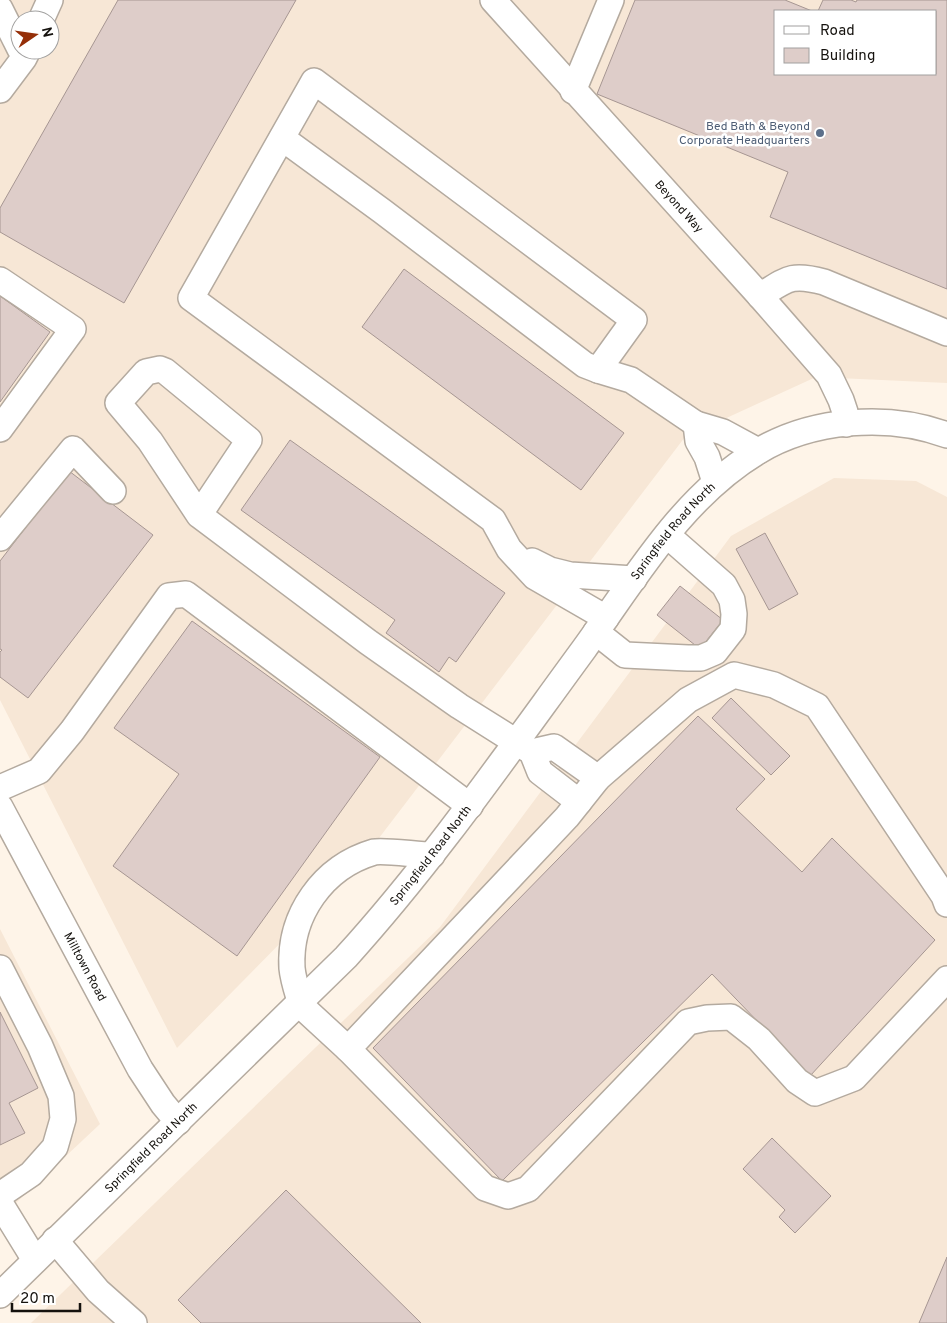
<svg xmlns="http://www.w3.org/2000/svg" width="947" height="1323" viewBox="0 0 947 1323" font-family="Overpass,sans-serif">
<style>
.built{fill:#f7e7d6;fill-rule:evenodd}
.building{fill:#decdc9;stroke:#a69692}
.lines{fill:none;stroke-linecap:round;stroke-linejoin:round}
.minor-casing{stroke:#b4aa9f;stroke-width:28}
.minor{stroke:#fff;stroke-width:25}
.service-dot{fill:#5c6f8a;stroke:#fff;stroke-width:2}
.labels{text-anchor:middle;stroke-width:5;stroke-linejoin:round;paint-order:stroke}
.service-label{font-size:12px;fill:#4e5e75;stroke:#fff;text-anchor:end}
.street-label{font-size:12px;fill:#15120e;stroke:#fff}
</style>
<rect width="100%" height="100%" fill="#fef4e8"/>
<path class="built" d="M 0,0 L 947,0 L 947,383 L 816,377 L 685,437 L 363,859 L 177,1048 L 0,700 ZM 776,11 L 936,11 L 936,74 L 776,74 ZM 20,20 L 50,20 L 50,50 L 20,50 Z
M 834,478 L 916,481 L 947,497 L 947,1323 L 31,1323 L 440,927 L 731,536 Z
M 0,929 L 100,1124 L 0,1218 Z"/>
<path class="building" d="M 118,0 L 296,0 L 124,303 L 0,232 L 0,208 Z
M 635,0 L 785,0 L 812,11 L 776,11 L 776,74 L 936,74 L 936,11 L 818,11 L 823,0 L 851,0 L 856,2 L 857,0 L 947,0 L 947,289 L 770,217 L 788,172 L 597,94 Z
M 404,269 L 624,433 L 581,490 L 362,327 Z
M 0,296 L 50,332 L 0,402 Z
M 290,440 L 505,593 L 456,662 L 449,657 L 439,672 L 386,633 L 395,620 L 241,510 Z
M 69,471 L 153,535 L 28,698 L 0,677 L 0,652 L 2,650 L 0,649 L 0,561 Z
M 765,533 L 798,594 L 769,610 L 736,549 Z
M 680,586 L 723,620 L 700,649 L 657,615 Z
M 192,621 L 380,757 L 237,956 L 113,866 L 179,774 L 114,728 Z
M 731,698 L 790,756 L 771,775 L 712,718 Z
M 698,716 L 765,779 L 736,809 L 802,872 L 832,838 L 935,940 L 810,1076 L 712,974 L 502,1181 L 373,1048 Z
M 0,1012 L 38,1088 L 9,1103 L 25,1133 L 0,1145 Z
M 772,1138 L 831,1196 L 795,1233 L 779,1217 L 785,1210 L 743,1169 Z
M 286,1190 L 421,1323 L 201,1323 L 178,1300 Z
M 947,1257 L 947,1323 L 919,1323 Z"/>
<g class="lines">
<g class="minor-casing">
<g id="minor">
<path id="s1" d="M 493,0 L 760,296 L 829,375 L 841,400 L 845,412 L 846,424"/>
<path d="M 0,9 L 20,49"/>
<path d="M 41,20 L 50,0"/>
<path d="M 0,90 L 24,58 L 28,50"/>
<path d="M 573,91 L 611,0"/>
<path d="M 282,138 L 382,211 L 585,365 L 598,370"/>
<path d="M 0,280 L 73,329 L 0,429"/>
<path d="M 760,296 C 787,279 791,273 824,282 L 947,333"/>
<path d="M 715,482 L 707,457 L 698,441 L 696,424 L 723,432 L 758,451"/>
<path d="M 199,515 L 150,441 L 118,403 L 146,372 L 160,369 L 165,371 L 249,440 L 199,515 L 368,642 L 459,706 L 532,752 L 540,772 L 579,802"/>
<path d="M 0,538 L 73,449 L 113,491"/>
<path d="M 532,561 L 550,570 L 570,575 L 634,579"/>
<path d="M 606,618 L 535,577 L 509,549 L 493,520 L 191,298 L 314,81 L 634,320 L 598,370 L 631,380 L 696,424"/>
<path d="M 596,632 L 625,655 L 688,658 L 701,658 L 715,652 L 733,629 L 734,614 L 732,600 L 724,585 L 667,535"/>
<path d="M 532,752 L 554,747 L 598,778"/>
<path d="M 0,788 L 39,771 L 72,731 L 169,596 L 186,594 L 470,806"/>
<path id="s2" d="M 0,807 L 140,1069 L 163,1104 L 178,1122"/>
<path d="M 947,904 L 944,896 L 817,706 L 774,685 L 734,675 L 688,700 L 598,778 L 567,817 L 348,1049 L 485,1188 L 508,1196 L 528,1189 L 688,1022 L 707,1018 L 731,1017 L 759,1039 L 797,1081 L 815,1093 L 854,1078 L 947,979"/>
<path d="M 0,968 L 40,1046 L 61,1096 L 63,1119 L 55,1147 L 31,1174 L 0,1195"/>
<path d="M 300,1001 C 297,991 293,979 292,968 C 289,915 323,867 374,852 C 384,850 419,855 432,855"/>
<path d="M 298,1003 L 348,1049"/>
<path d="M 0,1203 L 35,1260"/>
<path d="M 55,1240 L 98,1291 L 134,1323"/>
<path id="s3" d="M 0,1295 L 346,957 C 433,861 507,754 584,649 C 635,579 681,498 757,452 C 811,419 888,413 947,435"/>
</g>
</g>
<use href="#minor" class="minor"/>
</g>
<circle class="service-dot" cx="820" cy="133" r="5"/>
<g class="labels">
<g class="service-label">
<text x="810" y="130">Bed Bath &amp; Beyond<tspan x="810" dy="14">Corporate Headquarters</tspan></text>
</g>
<g class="street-label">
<text dy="4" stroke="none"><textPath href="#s1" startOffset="278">Beyond Way</textPath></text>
<text dy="4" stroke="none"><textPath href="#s3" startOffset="1021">Springfield Road North</textPath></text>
<text dy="4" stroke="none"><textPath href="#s3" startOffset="616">Springfield Road North</textPath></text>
<text dy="4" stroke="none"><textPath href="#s2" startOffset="181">Milltown Road</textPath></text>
<text dy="4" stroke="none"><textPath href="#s3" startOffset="211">Springfield Road North</textPath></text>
</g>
</g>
<rect x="774" y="10" width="162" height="65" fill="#ffffff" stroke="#a1a09f"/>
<rect x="784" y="26" width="25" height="8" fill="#ffffff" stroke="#a1a09f"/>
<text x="820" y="35" font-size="15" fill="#15120e">Road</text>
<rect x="784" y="48" width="25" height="15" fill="#decdc9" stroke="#a1a09f"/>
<text x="820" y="60" font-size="15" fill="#15120e">Building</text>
<g transform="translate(35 35) rotate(77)"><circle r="24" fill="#ffffff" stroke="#a1a09f"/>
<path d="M0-4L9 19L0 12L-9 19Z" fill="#952f08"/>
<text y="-8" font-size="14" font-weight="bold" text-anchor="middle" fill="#15120e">N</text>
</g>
<path d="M12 1303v8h68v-8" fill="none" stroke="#15120e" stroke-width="2.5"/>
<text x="20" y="1303" font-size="15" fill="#15120e" stroke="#ffffff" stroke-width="4" paint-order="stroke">20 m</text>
</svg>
